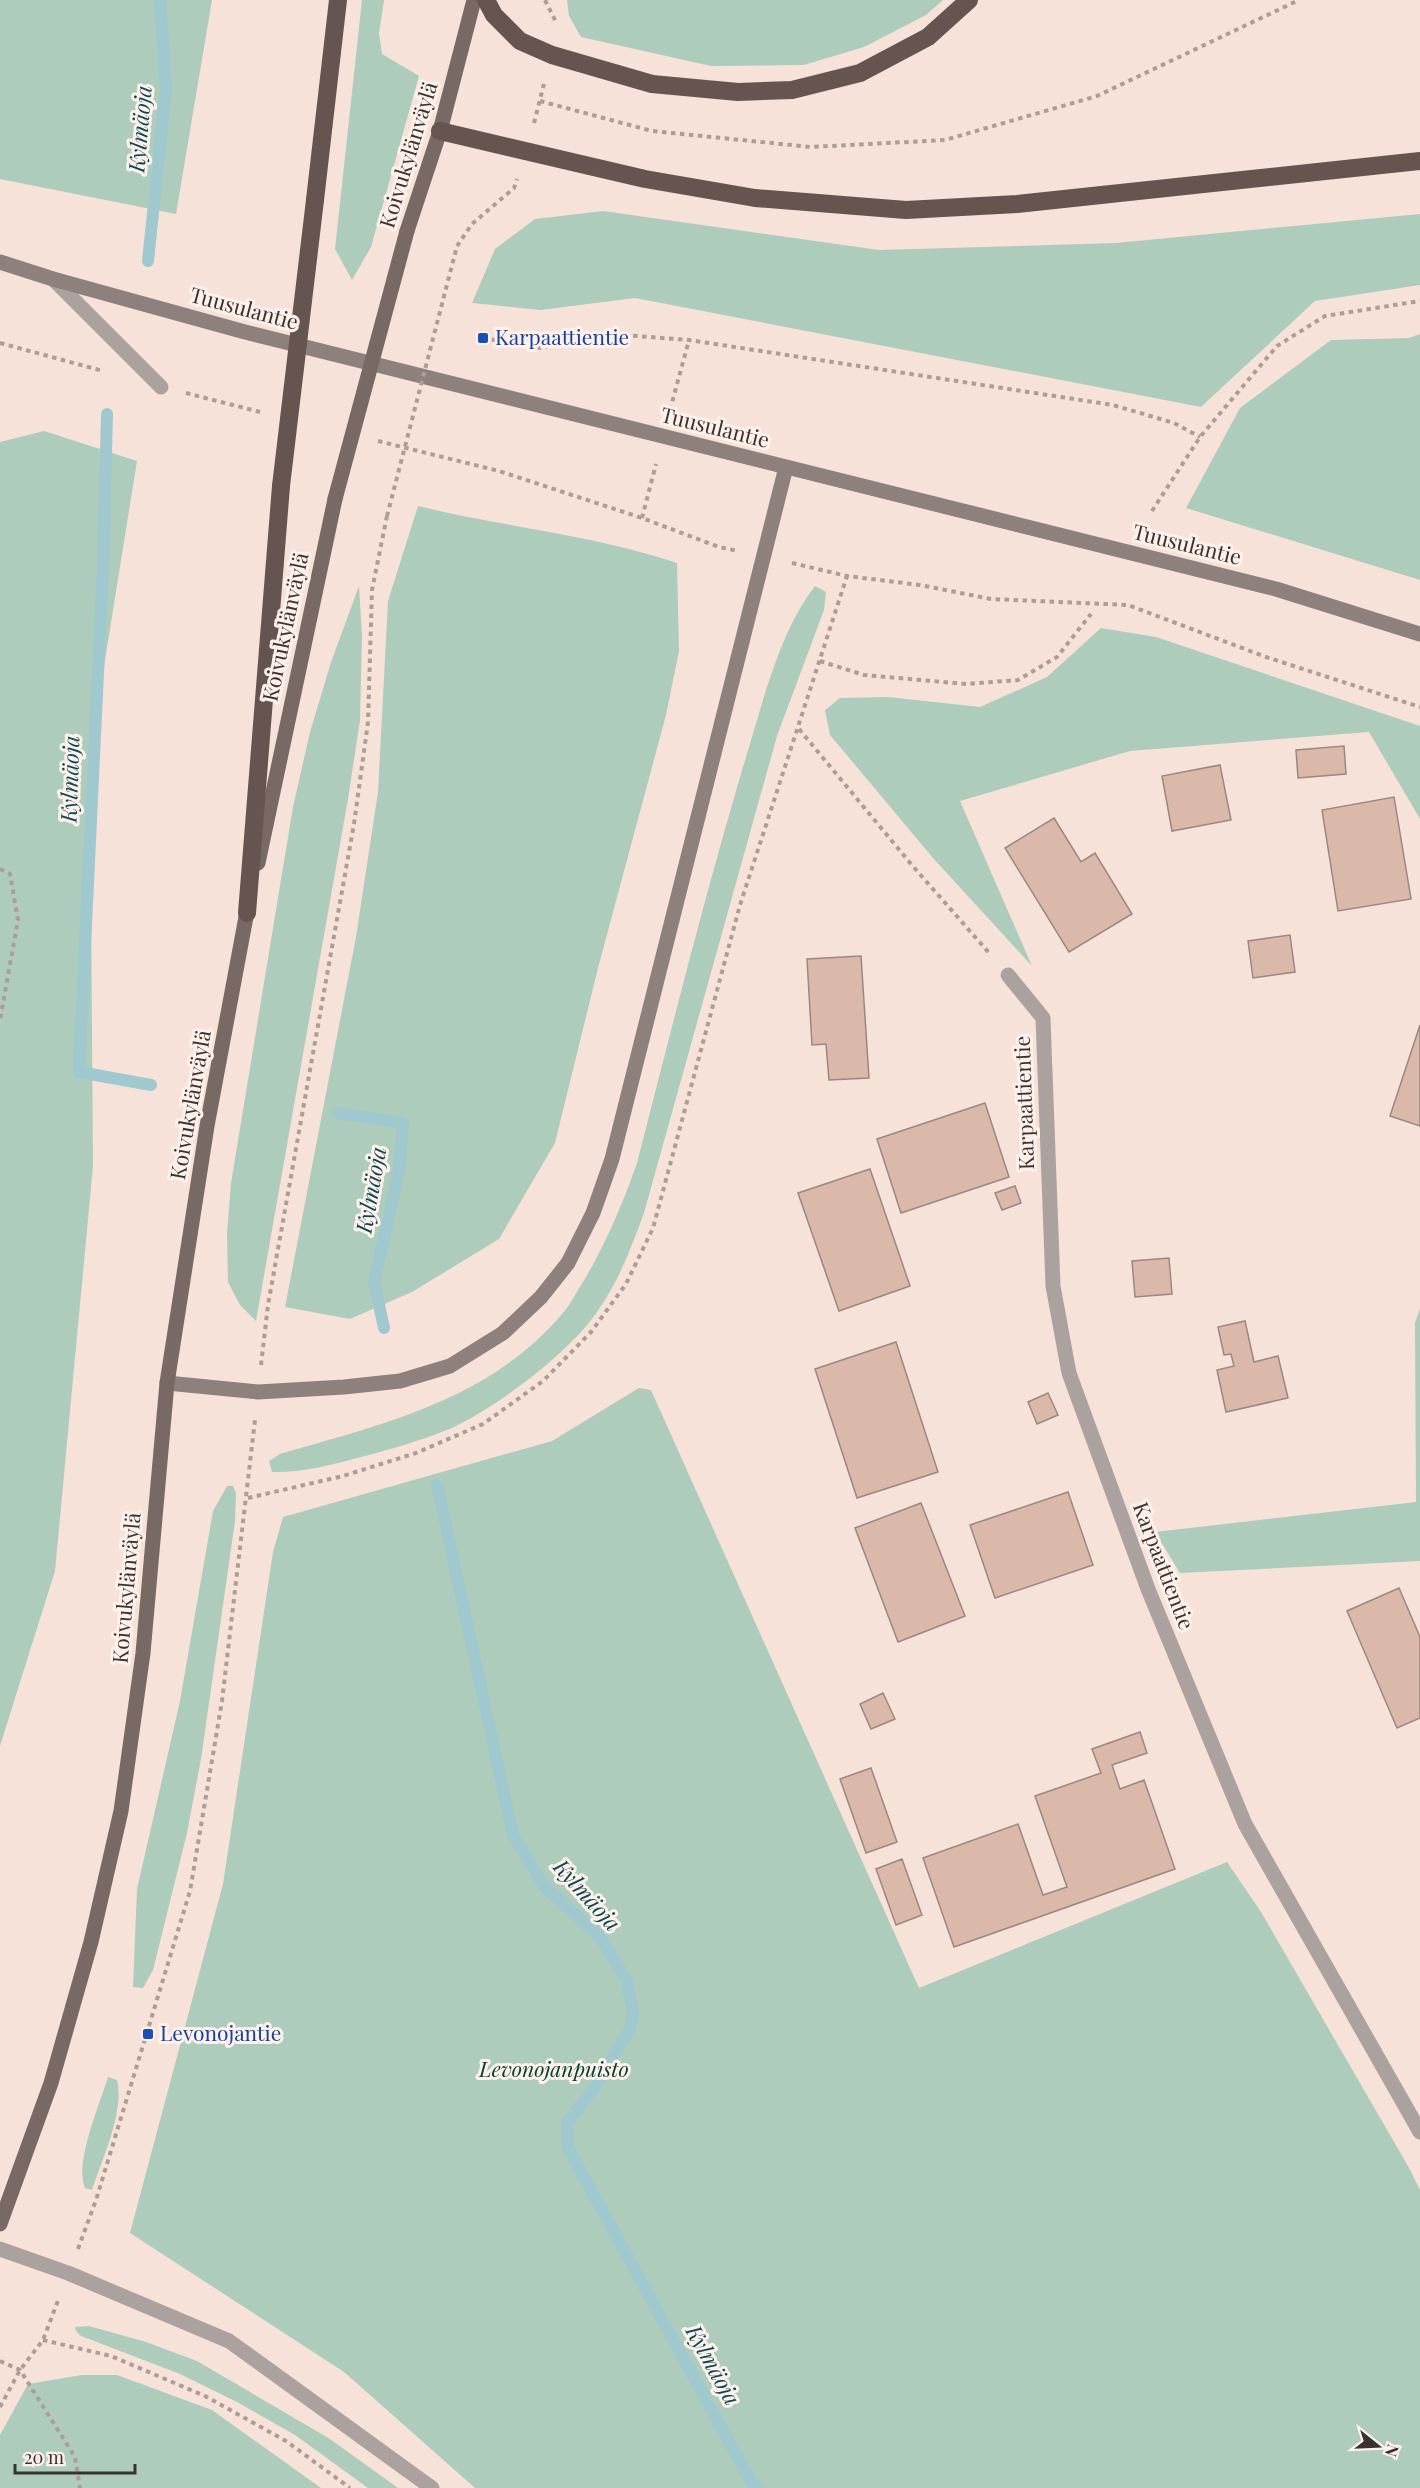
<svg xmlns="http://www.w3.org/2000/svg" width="1420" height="2488" viewBox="0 0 1420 2488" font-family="'Playfair Display',serif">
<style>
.green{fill:#aeccbc}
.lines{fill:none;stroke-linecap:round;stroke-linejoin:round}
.stream{stroke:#a0c8cf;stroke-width:12}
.building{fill:#dab8aa;stroke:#9a8880;stroke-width:1.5}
.path{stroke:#ad9d97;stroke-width:4;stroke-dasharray:4.5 4.5;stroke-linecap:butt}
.service{stroke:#aba2a0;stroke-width:15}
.minor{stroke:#aba2a0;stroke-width:15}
.secondary{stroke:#8e807d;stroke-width:15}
.primary{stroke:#796965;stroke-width:15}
.motorway{stroke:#665450;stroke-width:18}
.path-bridge{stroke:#ad9d97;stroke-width:4;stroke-dasharray:4.5 4.5;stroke-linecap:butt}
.primary-bridge{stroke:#796965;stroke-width:15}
.motorway-bridge{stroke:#665450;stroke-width:18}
.transit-dot{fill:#1a4fb4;stroke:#fef1ec;stroke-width:2}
.labels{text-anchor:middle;stroke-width:6;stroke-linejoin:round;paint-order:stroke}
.street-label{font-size:21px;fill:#3a322f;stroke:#fef1ec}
.transit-label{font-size:21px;fill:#164399;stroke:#fef1ec;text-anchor:start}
.park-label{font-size:21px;font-style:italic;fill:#01422a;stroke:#fef1ec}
.water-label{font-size:22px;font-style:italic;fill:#0b4751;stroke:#fef1ec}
</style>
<rect width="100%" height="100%" fill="#f7e2da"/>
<path class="green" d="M 0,0 L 212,0 L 176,214 L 0,179 Z
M 362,0 L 384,0 L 379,33 L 382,54 L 419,76 L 371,247 L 352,280 L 335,249 Z
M 567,0 L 943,0 L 926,15 L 864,47 L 804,65 L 711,66 L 581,37 L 569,16 Z
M 603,211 L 879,250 L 1116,243 L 1420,214 L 1420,285 L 1315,301 L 1201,407 L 635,298 L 541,310 L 472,303 L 495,249 L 535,219 Z
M 1420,334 L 1420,580 L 1186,508 L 1240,408 L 1331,340 L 1409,338 Z
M 44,431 L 137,461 L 90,753 L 93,1166 L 55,1571 L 0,1746 L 0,442 Z
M 418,506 C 504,527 594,535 677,563 L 679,651 L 666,715 L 598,968 L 555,1143 L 499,1239 L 412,1292 L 350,1319 L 285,1307 L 356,937 L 378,792 L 388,601 Z
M 359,586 L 362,636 L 360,720 L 348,799 L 256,1321 L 240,1305 L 228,1282 L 227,1234 L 231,1183 L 293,807 L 310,732 L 331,662 Z
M 815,586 L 826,592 L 824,610 L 777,736 L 644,1213 C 631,1248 619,1281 597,1312 C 570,1352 496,1408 452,1428 C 423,1440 392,1449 361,1457 C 332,1465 302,1473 272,1472 L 269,1461 L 280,1454 C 384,1423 488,1401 562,1314 C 569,1307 574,1296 580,1287 C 604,1248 622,1206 637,1163 C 671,1031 704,898 743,767 C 761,710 778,633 815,586 Z
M 1101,628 L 1156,637 L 1420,726 L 1420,819 L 1369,732 L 1130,751 L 960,801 L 1032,966 L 933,858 L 830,735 L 825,710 L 840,698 L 888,697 L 980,707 L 1047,677 Z
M 1420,1308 L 1420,1561 L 1180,1573 L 1155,1532 L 1416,1502 L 1415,1323 Z
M 639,1388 L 651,1390 L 919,1988 L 1227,1862 L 1261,1912 L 1408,2166 L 1420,2190 L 1420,2488 L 475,2488 L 344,2372 L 130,2233 L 223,1884 L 273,1552 L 283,1517 L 552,1441 Z
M 227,1486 L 233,1486 L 236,1493 L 235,1521 L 201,1759 L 187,1833 L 153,1970 L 143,1988 L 133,1987 L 137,1889 L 180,1701 L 213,1511 Z
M 108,2077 L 117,2080 C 125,2110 102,2160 92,2190 L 85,2188 C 74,2163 100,2104 108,2077 Z
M 89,2326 L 146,2342 L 197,2361 L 330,2439 L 398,2488 L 368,2488 L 295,2435 L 237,2402 L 180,2374 L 81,2336 L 76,2331 L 75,2327 Z
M 82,2375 L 117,2375 L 212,2410 L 321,2488 L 0,2488 L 0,2435 L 28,2384 Z"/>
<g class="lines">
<path class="stream" d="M 148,261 L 166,89 L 160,0
M 107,414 L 103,568 L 79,1072 L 151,1085
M 338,1113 L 403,1123 L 399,1172 L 374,1282 L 384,1328
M 437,1485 L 513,1835 L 544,1886 L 599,1936 L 626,1979 L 633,2011 L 630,2029 L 593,2090 L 567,2122 L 568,2148 L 750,2480 L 757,2488"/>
</g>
<path class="building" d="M 1344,746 L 1346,774 L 1298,778 L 1296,750 Z
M 1220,765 L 1231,820 L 1172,831 L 1162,776 Z
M 1394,797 L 1411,899 L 1338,911 L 1322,810 Z
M 1054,818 L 1081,862 L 1095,853 L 1132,914 L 1069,952 L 1005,848 Z
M 1290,935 L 1295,972 L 1253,978 L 1248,941 Z
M 861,956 L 869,1078 L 829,1080 L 826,1044 L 812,1045 L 807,959 Z
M 1420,1025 L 1420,1126 L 1390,1116 Z
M 985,1103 L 1009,1177 L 901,1213 L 877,1139 Z
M 870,1169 L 910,1286 L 839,1311 L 798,1193 Z
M 1015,1186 L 1021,1203 L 1002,1210 L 995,1193 Z
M 1169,1258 L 1172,1294 L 1135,1297 L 1132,1261 Z
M 1245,1321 L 1254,1362 L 1278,1356 L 1288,1398 L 1226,1412 L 1217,1370 L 1234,1366 L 1231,1354 L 1224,1355 L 1218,1327 Z
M 896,1342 L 938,1472 L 857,1498 L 815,1369 Z
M 1048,1393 L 1058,1415 L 1037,1424 L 1028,1402 Z
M 1068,1492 L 1093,1565 L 995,1598 L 970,1525 Z
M 921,1503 L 965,1616 L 898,1642 L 855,1528 Z
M 1399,1588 L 1420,1637 L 1420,1718 L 1397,1728 L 1347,1611 Z
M 883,1693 L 895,1719 L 871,1729 L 860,1704 Z
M 1140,1732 L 1147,1753 L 1112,1765 L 1120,1789 L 1144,1780 L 1175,1869 L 954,1947 L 923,1858 L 1018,1824 L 1043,1895 L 1067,1887 L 1035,1796 L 1101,1773 L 1092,1749 Z
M 871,1768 L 897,1842 L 866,1853 L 840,1779 Z
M 902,1859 L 922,1915 L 896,1925 L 876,1869 Z"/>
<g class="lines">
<path class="path" d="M 545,0 L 557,24
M 540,101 L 652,131 L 811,147 L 945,140 L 1097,96 L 1299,0
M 534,123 L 544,84
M 457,246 L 472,224 L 514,188 L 517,179
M 483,338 L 540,348 L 597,333 L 689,340 L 1113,405 L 1174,423 L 1200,437
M 0,343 L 103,371
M 186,393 L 260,412
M 670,410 L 689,340
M 378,441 L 499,471 L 642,518 L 719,547 L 738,551
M 1152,511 L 1200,437 L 1277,346 L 1325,316 L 1420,301
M 642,518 L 656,464
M 792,563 L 847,576 L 920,585 L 991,599 L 1128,605 L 1266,657 L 1420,707
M 820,661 L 864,675 L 966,684 L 1018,680 L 1057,657 L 1091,614
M 799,729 L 911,864 L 990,954
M 0,869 L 10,874 L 18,920 L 0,1020
M 261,1365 L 268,1305 L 354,824 L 368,722 L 372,590 L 387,516
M 248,1498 L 343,1476 L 416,1453 L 483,1424 L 543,1381 L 591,1332 L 626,1284 L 653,1228 L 740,905 L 847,576
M 78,2249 L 96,2200 L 190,1891 L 222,1701 L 255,1420
M 43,2340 L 111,2356 L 205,2396 L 286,2441 L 350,2488
M 0,2361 L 20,2370 L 75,2457 L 80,2488
M 0,2407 L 20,2370 L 43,2340 L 59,2298"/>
<path class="service" d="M 53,279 L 161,387"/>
<path class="minor" d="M 1008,975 L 1043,1018 L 1053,1286 L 1069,1373 L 1148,1589 L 1245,1824 L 1420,2132
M 0,2249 L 68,2273 L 229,2341 L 432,2488"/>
<path class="secondary" d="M 0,262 L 53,279 L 245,332 L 1276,589 L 1420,634
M 167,1383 L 258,1392 L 344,1387 L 400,1381 L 450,1366 L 503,1333 L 541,1297 L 568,1263 L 593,1213 L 612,1159 L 786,467"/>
<path class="primary" d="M 407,231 L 440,131 L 474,0
M 258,863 L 335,499
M 0,2224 L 51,2083 L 91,1942 L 121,1811 L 143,1653 L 167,1383 L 207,1126 L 249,901"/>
<path class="motorway" d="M 486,0 L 494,15 L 520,41 L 552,55 L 652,84 L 738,92 L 792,90 L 860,73 L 928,37 L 969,0
M 440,131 L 645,179 L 755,198 L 906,210 L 1017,204 L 1420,161
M 315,200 L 338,0
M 247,913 L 281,486"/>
<path class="path-bridge" d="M 387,516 L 457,246"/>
<path class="primary-bridge" d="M 335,499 L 407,231"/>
<path class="motorway-bridge" d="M 281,486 L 315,200"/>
</g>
<g class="transit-dot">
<rect x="477" y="332" width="12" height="12" rx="3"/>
<rect x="142" y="2028" width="12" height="12" rx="3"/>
</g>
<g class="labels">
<g class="street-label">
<text transform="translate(409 155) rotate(-73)" y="7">Koivukylänväylä</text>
<text transform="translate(244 309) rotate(15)" y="7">Tuusulantie</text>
<text transform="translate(715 428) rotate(14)" y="7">Tuusulantie</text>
<text transform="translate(1187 545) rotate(14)" y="7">Tuusulantie</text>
<text transform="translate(286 627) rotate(-78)" y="7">Koivukylänväylä</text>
<text transform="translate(1025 1103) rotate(-92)" y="7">Karpaattientie</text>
<text transform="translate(191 1105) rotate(-80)" y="7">Koivukylänväylä</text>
<text transform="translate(1163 1566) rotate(69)" y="7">Karpaattientie</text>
<text transform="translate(127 1588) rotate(-85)" y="7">Koivukylänväylä</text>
</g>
<g class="transit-label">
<text x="495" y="345">Karpaattientie</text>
<text x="160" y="2041">Levonojantie</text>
</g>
<g class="park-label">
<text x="554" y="2077">Levonojanpuisto</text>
</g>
<g class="water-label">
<text transform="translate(140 129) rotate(-85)" y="8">Kylmäoja</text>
<text transform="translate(70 779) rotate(-88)" y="8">Kylmäoja</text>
<text transform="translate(371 1190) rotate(-80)" y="8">Kylmäoja</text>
<text transform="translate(587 1895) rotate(48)" y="8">Kylmäoja</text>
<text transform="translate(713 2365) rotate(61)" y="8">Kylmäoja</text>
</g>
</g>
<g transform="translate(1378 2446) rotate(108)" stroke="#fef1ec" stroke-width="4.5" paint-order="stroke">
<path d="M0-4.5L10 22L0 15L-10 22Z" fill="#3a322f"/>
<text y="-9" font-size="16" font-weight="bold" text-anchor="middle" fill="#3a322f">N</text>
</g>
<path d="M15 2464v9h120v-9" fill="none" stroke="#3a322f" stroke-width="3"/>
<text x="24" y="2464" font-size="18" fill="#3a322f" stroke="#fef1ec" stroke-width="4.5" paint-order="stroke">20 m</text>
</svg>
